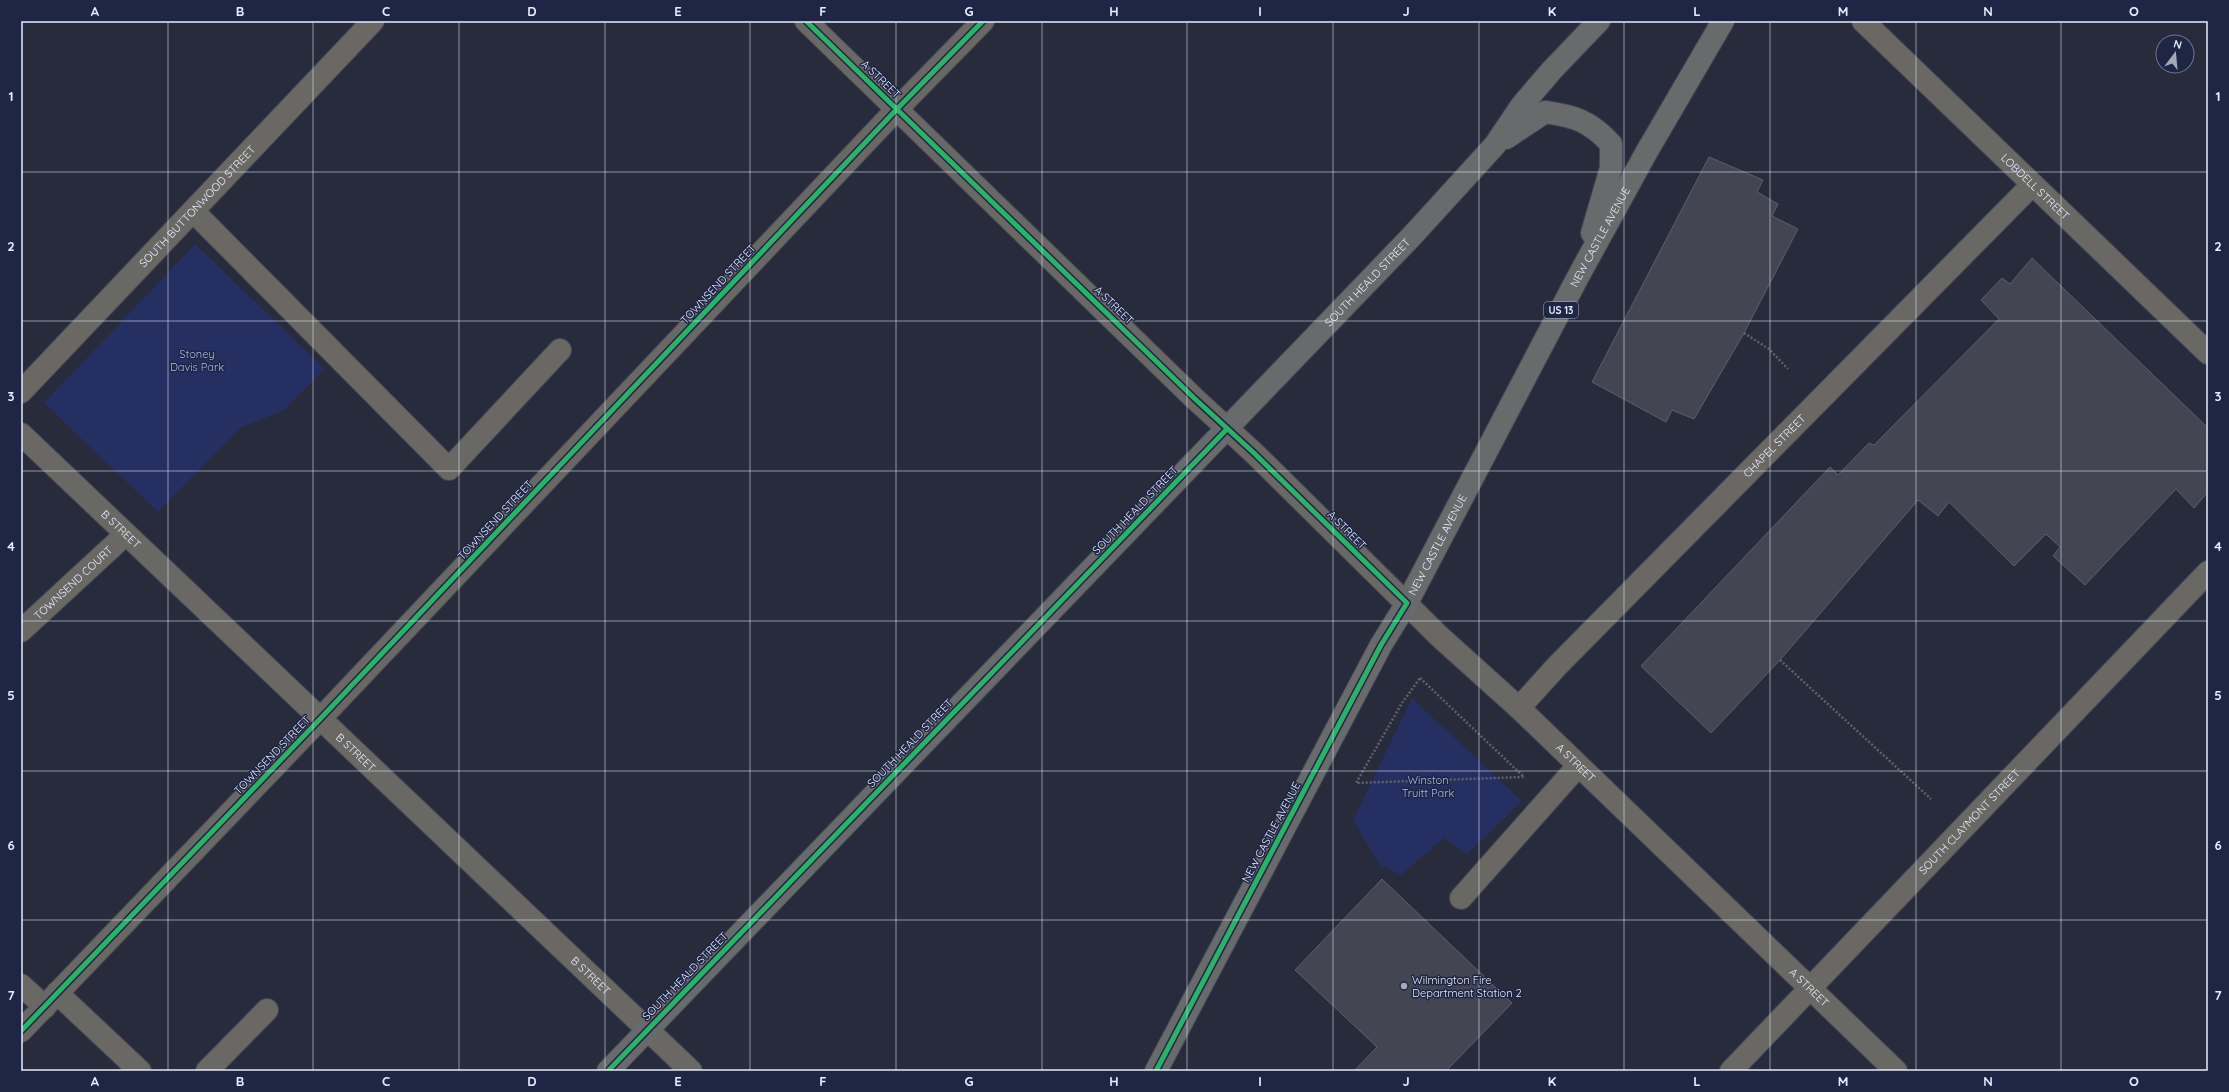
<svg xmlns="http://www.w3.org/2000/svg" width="2229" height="1092" viewBox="0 0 2229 1092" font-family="Quicksand,sans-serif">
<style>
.green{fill:#262f61}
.building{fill:#444553;stroke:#5d5e6e}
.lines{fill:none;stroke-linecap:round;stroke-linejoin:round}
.minor-casing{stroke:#444755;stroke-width:24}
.major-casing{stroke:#444755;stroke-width:24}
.path{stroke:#616266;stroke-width:2.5;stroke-dasharray:2 2;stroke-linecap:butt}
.minor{stroke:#696865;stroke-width:22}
.major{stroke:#696a6b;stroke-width:22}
.cycleway-casing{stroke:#1e2545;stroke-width:8}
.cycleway{stroke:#2db169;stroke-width:5}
.grid{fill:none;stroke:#e7ecfd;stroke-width:1;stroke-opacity:0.55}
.poi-dot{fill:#a4a8b9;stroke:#1e2545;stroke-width:1.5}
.labels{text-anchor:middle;stroke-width:3;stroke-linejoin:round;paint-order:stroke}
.shield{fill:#1e2545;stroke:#abb0c6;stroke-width:1}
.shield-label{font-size:10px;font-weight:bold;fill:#e7ecfd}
.street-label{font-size:11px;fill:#e7ecfd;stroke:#1e2545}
.park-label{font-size:11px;fill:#adbbee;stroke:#1e2545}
.poi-label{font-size:11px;fill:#e7ecfd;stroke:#1e2545;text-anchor:start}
.neatline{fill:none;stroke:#e7ecfd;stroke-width:1.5}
.grid-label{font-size:13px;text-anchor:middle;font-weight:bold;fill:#e7ecfd}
</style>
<rect width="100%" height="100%" fill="#272b3c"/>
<path class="green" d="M 195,244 L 325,369 L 285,410 L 240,428 L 158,512 L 44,403 Z
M 1412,698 L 1522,801 L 1467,854 L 1444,838 L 1401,875 L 1380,865 L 1353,820 Z"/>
<path class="building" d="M 1709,157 L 1763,180 L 1757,192 L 1778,204 L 1772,216 L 1798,229 L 1744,333 L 1694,419 L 1672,410 L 1666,422 L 1592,382 Z
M 2032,258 L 2208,428 L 2208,492 L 2194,508 L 2176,489 L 2085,585 L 2053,556 L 2060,547 L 2046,534 L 2014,566 L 1949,502 L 1938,516 L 1918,500 L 1780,660 L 1711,733 L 1641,666 L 1830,467 L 1838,475 L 1869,443 L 1874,445 L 1999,319 L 1981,300 L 2002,278 L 2010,284 Z
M 1382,879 L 1512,1003 L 1446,1071 L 1357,1071 L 1355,1070 L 1377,1047 L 1295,970 Z"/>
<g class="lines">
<g class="minor-casing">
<g id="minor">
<path id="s1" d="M 806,21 L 1194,398 L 1255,454 L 1439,636 L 1519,708 L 1896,1071"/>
<path id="s2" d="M 1863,21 L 2208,353"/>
<path d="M 193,211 L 449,469 L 560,350"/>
<path id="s3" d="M 21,392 L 373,21"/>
<path id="s4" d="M 21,434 L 691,1071"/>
<path id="s5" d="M 21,631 L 126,534"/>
<path id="s6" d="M 1519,708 L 1557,666 L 2032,185"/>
<path d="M 1461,898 L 1578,766"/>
<path d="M 21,985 L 45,1007"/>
<path d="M 57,993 L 140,1071"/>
<path d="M 21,1031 L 321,718 L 897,109 L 983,21"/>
<path d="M 207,1071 L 267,1010"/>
<path id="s7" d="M 1731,1071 L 2208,572"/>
</g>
</g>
<g class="major-casing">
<g id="major">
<path d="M 1506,138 L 1545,112 C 1574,116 1590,121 1611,144 L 1611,168 L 1592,233"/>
<path id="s8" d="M 608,1071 L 1411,237 L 1495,145 L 1522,105 L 1552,70 L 1599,21"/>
<path id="s9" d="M 1156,1071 L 1381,645 L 1407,603 L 1579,275 L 1646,153 L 1723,21"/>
</g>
</g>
<path class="path" d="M 1744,333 L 1769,349 L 1788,369
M 1780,660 L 1931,799
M 1420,678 L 1524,777 L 1356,783 L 1402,703 Z"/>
<use href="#minor" class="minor"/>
<use href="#major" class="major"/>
<g class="cycleway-casing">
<path id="cycleway" d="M 806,21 L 1194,398 L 1255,454 L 1407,603 L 1381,645 L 1156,1071
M 21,1031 L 321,718 L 897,109 L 983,21
M 608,1071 L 1227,429"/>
</g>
<use href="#cycleway" class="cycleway"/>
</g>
<path class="grid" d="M 168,21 L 168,1071M 313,21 L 313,1071M 459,21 L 459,1071M 605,21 L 605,1071M 750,21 L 750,1071M 896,21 L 896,1071M 1042,21 L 1042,1071M 1187,21 L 1187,1071M 1333,21 L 1333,1071M 1479,21 L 1479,1071M 1624,21 L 1624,1071M 1770,21 L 1770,1071M 1916,21 L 1916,1071M 2061,21 L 2061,1071M 21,172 L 2208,172M 21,321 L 2208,321M 21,471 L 2208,471M 21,621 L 2208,621M 21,771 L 2208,771M 21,920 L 2208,920"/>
<circle class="poi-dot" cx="1404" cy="986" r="4"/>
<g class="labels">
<rect class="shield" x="1544" y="302" width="34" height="16" rx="3"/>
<g class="shield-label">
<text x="1561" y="314">US 13</text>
</g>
<g class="street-label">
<text transform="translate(881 79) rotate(44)" y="4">A STREET</text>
<text dy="4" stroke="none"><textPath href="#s2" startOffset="239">LOBDELL STREET</textPath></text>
<text dy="4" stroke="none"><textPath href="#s3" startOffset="256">SOUTH BUTTONWOOD STREET</textPath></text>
<text dy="4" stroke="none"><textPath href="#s9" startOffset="945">NEW CASTLE AVENUE</textPath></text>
<text dy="4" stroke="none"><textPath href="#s8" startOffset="1095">SOUTH HEALD STREET</textPath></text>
<text transform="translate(718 284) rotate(-47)" y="4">TOWNSEND STREET</text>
<text transform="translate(1114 305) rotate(44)" y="4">A STREET</text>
<text dy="4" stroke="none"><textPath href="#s6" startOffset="366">CHAPEL STREET</textPath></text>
<text transform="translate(1135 510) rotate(-46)" y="4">SOUTH HEALD STREET</text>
<text transform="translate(495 520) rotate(-47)" y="4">TOWNSEND STREET</text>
<text dy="4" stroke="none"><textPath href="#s4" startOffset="138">B STREET</textPath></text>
<text transform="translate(1347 530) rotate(45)" y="4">A STREET</text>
<text dy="4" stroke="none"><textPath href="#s9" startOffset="597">NEW CASTLE AVENUE</textPath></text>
<text dy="4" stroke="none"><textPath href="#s5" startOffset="71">TOWNSEND COURT</textPath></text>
<text transform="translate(910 743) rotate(-46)" y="4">SOUTH HEALD STREET</text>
<text dy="4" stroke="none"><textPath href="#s4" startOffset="462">B STREET</textPath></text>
<text transform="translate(272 755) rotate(-46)" y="4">TOWNSEND STREET</text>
<text dy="4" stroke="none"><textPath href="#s1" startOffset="1069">A STREET</textPath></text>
<text dy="4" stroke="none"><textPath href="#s7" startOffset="345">SOUTH CLAYMONT STREET</textPath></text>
<text transform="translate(1271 832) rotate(-62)" y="4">NEW CASTLE AVENUE</text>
<text dy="4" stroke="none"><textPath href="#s4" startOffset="786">B STREET</textPath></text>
<text transform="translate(685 976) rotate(-46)" y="4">SOUTH HEALD STREET</text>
<text dy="4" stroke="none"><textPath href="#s1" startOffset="1393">A STREET</textPath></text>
</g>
<g class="park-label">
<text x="197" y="358">Stoney<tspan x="197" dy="13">Davis Park</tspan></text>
<text x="1428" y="784">Winston<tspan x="1428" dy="13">Truitt Park</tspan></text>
</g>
<g class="poi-label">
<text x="1412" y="984">Wilmington Fire<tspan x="1412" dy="13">Department Station 2</tspan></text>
</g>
</g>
<rect width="2229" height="1092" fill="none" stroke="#1e2545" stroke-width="44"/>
<g transform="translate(2175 54) rotate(16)"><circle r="19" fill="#1e2545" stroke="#6e758f"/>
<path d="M0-3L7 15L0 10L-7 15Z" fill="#a4a8b9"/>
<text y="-6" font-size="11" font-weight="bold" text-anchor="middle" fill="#e7ecfd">N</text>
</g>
<rect x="22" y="22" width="2185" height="1048" class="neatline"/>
<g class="grid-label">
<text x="95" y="16">A</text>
<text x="240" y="16">B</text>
<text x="386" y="16">C</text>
<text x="532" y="16">D</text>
<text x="678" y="16">E</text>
<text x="823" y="16">F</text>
<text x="969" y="16">G</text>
<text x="1114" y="16">H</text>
<text x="1260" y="16">I</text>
<text x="1406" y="16">J</text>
<text x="1552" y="16">K</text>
<text x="1697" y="16">L</text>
<text x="1843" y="16">M</text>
<text x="1988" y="16">N</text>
<text x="2134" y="16">O</text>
<text x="11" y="101">1</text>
<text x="2218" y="101">1</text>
<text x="11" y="251">2</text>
<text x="2218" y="251">2</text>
<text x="11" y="401">3</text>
<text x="2218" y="401">3</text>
<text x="11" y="551">4</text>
<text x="2218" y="551">4</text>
<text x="11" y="700">5</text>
<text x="2218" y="700">5</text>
<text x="11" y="850">6</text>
<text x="2218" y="850">6</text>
<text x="11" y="1000">7</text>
<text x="2218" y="1000">7</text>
<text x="95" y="1086">A</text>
<text x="240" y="1086">B</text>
<text x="386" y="1086">C</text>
<text x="532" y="1086">D</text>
<text x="678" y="1086">E</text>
<text x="823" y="1086">F</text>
<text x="969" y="1086">G</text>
<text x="1114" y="1086">H</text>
<text x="1260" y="1086">I</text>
<text x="1406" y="1086">J</text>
<text x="1552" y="1086">K</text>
<text x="1697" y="1086">L</text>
<text x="1843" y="1086">M</text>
<text x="1988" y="1086">N</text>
<text x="2134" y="1086">O</text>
</g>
</svg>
